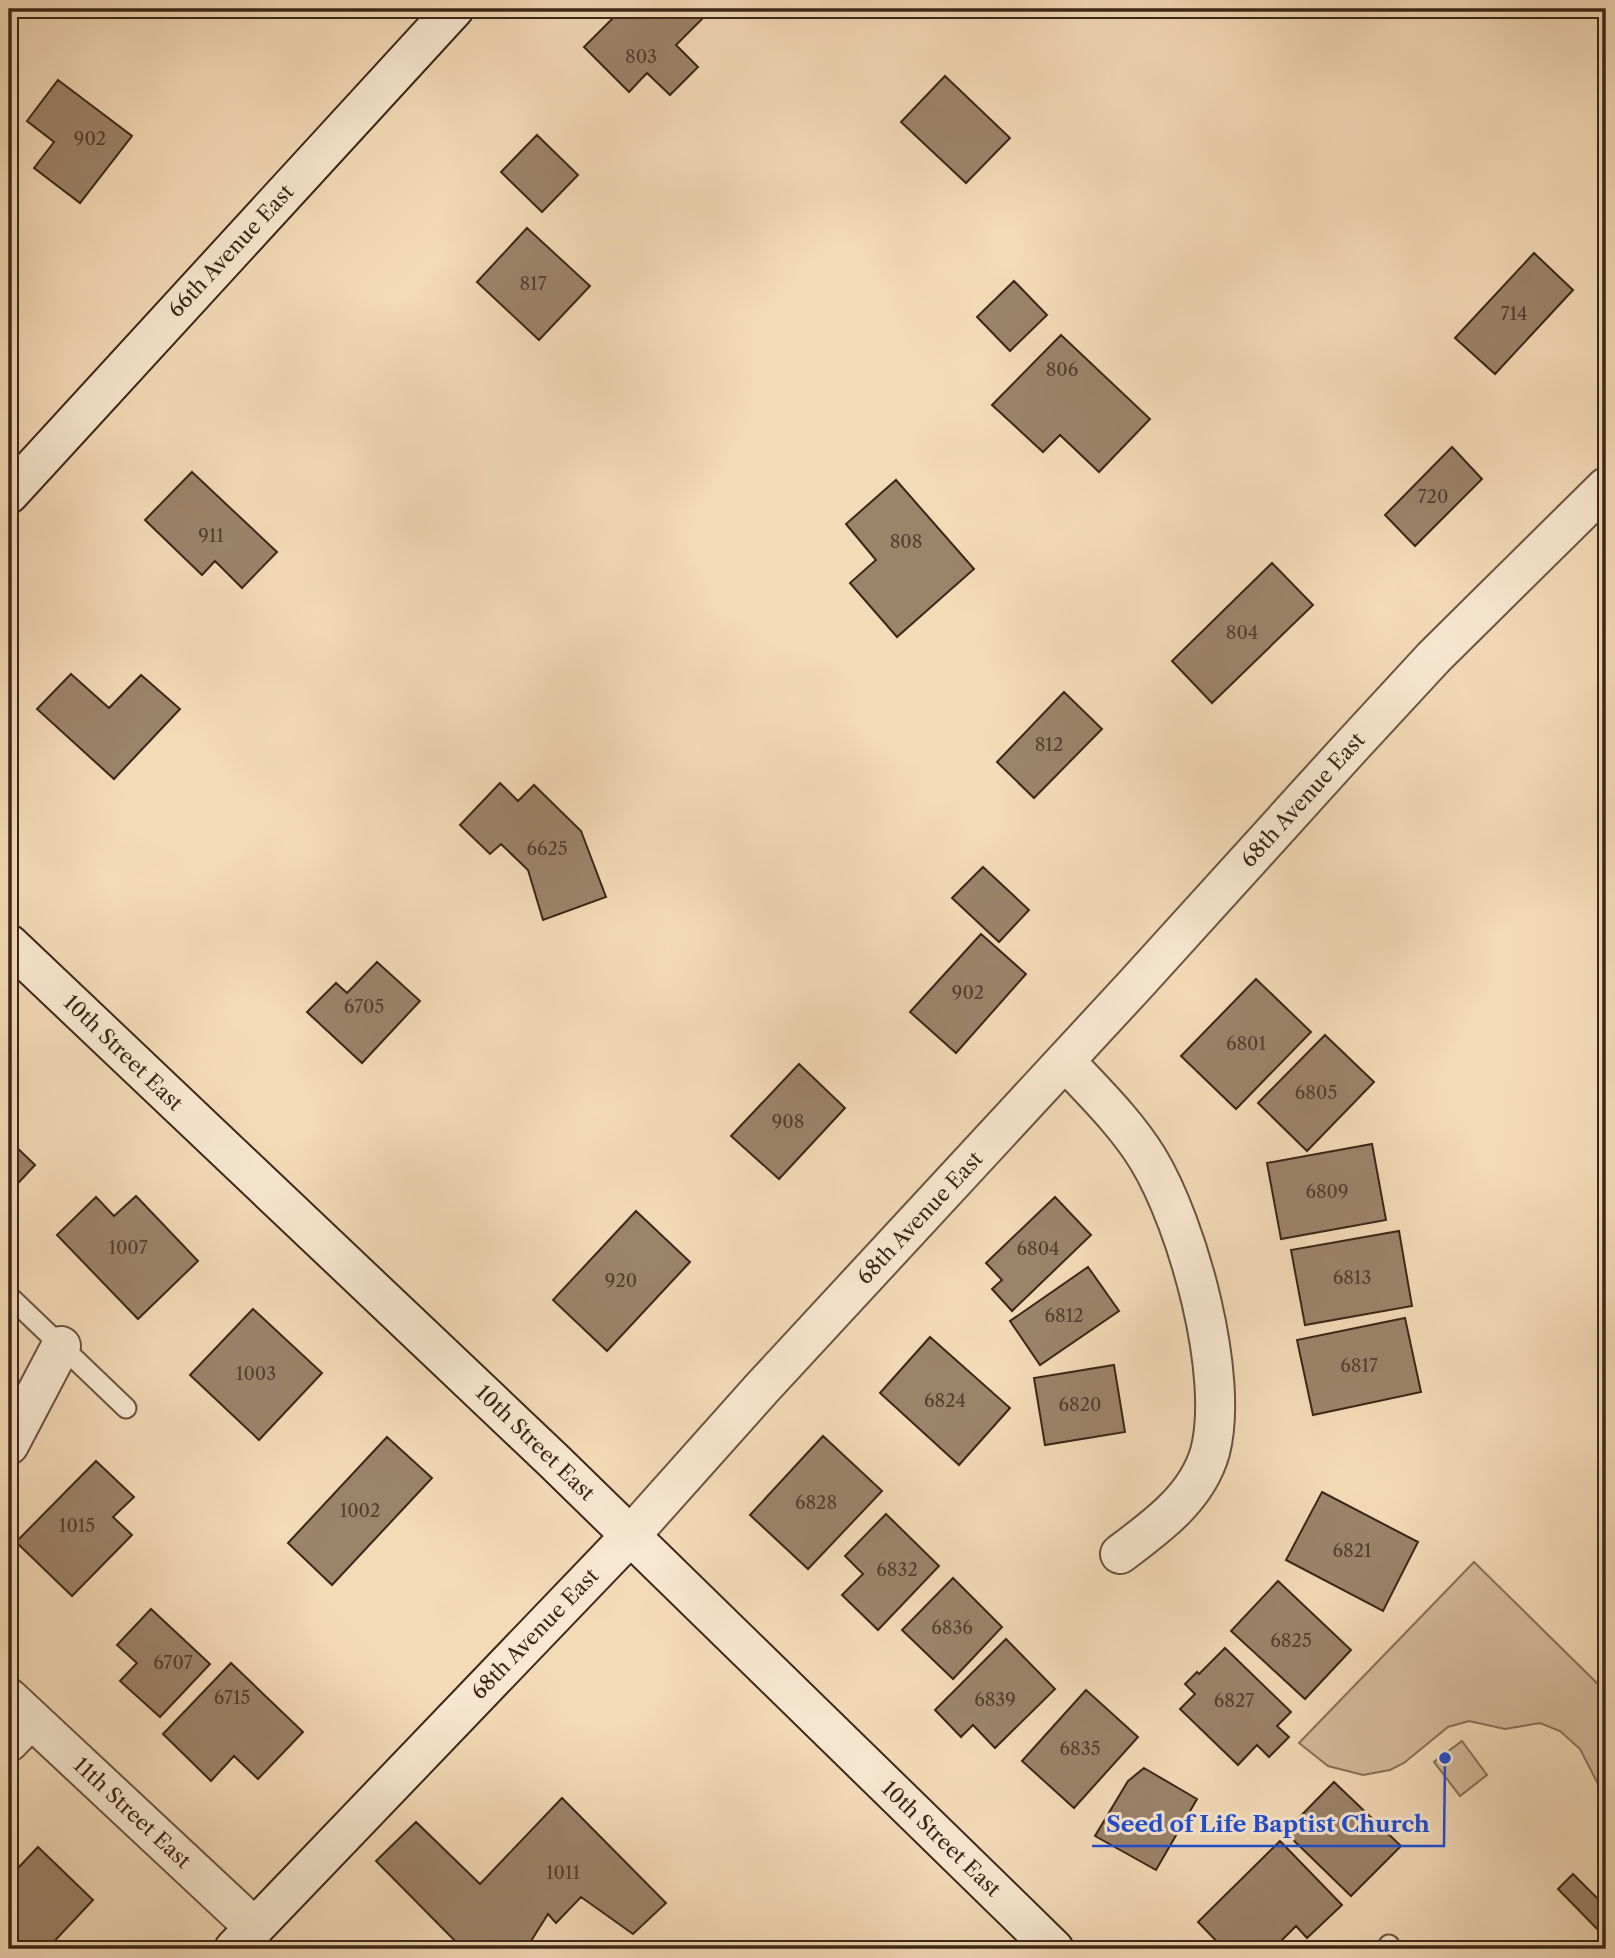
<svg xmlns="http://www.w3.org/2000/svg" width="1615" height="1958" viewBox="0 0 1615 1958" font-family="'Libre Caslon Text',serif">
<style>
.green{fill:#d5bc9d;stroke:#88715a;stroke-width:2}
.building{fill:#9c846b;stroke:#3c2618;stroke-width:2}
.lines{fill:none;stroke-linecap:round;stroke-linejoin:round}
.lane-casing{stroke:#6a5340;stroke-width:23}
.street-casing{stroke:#6a5340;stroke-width:42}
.secondary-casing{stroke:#3c2618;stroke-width:42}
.lane{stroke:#f8e8d1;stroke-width:19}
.street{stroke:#f8e8d1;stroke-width:38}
.secondary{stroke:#f8e8d1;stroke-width:38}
.labels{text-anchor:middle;stroke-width:6;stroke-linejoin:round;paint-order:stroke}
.number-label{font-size:18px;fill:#543e2d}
.street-label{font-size:21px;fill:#3c2618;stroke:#f8e8d1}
.leader{fill:none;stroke:#1d4ed8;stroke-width:2.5}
.callout-dot{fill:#1d4ed8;stroke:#f8e8d1;stroke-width:2.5}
.callout-label{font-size:23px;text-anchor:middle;font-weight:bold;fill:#1d4ed8;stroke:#f8e8d1;stroke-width:6;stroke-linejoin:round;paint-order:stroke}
</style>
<rect width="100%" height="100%" fill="#f4dbb8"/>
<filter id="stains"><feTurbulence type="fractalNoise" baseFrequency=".00286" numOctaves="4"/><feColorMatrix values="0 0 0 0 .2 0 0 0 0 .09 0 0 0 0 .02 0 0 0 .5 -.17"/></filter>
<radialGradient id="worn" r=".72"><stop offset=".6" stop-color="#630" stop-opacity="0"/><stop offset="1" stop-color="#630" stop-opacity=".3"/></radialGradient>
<path class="green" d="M 1474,1562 L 1606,1692 L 1606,1773 L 1597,1782 L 1580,1749 L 1560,1731 L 1540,1723 L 1505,1729 L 1469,1721 L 1448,1727 L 1404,1763 L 1390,1770 L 1363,1775 L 1328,1766 L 1299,1743 Z
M 1462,1741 L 1487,1775 L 1460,1796 L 1434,1762 Z"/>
<path class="building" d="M 622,9 L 712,9 L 676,45 L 698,67 L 670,95 L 647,73 L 629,92 L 584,47 Z
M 945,76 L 1010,138 L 966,183 L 901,122 Z
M 58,80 L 132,136 L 80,203 L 34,168 L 54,142 L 27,121 Z
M 537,135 L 578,175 L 542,212 L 501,172 Z
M 527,228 L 590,286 L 539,340 L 477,282 Z
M 1534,253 L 1573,290 L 1495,374 L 1455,338 Z
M 1014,281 L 1047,315 L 1010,351 L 977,317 Z
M 1061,335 L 1150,419 L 1099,472 L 1060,435 L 1043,452 L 992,405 Z
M 1452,447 L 1482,479 L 1415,546 L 1385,515 Z
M 192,472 L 277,552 L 242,588 L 215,561 L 202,575 L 145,520 Z
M 896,480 L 974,569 L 897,637 L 850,583 L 876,560 L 846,524 Z
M 1272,563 L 1313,605 L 1212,703 L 1172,661 Z
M 71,674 L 109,708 L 141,675 L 180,709 L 114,779 L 37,709 Z
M 1064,692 L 1102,729 L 1034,798 L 997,762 Z
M 500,783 L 518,801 L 534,785 L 581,831 L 606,897 L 543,920 L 528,870 L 501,844 L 490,854 L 460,825 Z
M 983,867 L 1029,910 L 999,942 L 952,898 Z
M 981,934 L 1026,974 L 956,1053 L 910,1012 Z
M 377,962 L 420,1001 L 362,1063 L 307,1012 L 336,983 L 347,993 Z
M 1256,979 L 1311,1032 L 1236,1109 L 1181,1056 Z
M 1325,1035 L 1374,1082 L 1307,1151 L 1258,1103 Z
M 799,1064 L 845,1108 L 779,1179 L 731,1136 Z
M 9,1140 L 35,1165 L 9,1193 Z
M 1372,1144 L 1386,1220 L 1281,1239 L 1267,1163 Z
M 136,1196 L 198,1261 L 138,1319 L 57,1235 L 96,1197 L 114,1216 Z
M 1055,1197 L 1091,1235 L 1012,1311 L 992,1289 L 1002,1280 L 986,1263 Z
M 636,1211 L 690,1262 L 607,1351 L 553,1300 Z
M 1399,1231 L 1412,1306 L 1305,1325 L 1291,1250 Z
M 1088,1267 L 1119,1311 L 1040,1365 L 1010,1321 Z
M 253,1309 L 322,1373 L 259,1440 L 190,1375 Z
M 1405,1318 L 1421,1392 L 1313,1415 L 1297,1340 Z
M 930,1337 L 1010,1408 L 959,1465 L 880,1393 Z
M 1114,1365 L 1125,1432 L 1045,1445 L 1034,1378 Z
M 823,1436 L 882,1491 L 808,1569 L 750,1515 Z
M 387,1437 L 432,1478 L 332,1585 L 288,1543 Z
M 96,1461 L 134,1497 L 113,1517 L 132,1535 L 72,1596 L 16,1542 Z
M 1322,1492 L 1418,1542 L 1383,1611 L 1286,1560 Z
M 886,1514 L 939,1566 L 878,1630 L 842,1595 L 863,1574 L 845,1556 Z
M 953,1578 L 1002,1627 L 953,1679 L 902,1630 Z
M 1278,1581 L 1351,1650 L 1305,1699 L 1231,1631 Z
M 151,1609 L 210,1664 L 160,1717 L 120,1681 L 137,1663 L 117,1645 Z
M 1006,1639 L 1055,1689 L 995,1748 L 973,1725 L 961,1737 L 935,1710 Z
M 1225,1648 L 1291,1712 L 1277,1726 L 1289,1737 L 1269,1757 L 1257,1745 L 1238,1765 L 1180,1709 L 1195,1694 L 1185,1684 L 1197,1672 L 1199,1674 Z
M 231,1663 L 303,1732 L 258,1779 L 234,1756 L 211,1781 L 163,1734 Z
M 1086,1690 L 1138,1737 L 1074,1808 L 1022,1761 Z
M 1144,1768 L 1197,1799 L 1156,1870 L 1095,1836 L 1128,1781 Z
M 1334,1782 L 1401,1846 L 1351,1896 L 1285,1832 Z
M 562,1798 L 666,1903 L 633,1934 L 581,1897 L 556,1923 L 548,1914 L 526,1949 L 463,1949 L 376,1861 L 416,1822 L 480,1884 Z
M 1280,1841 L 1342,1905 L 1307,1938 L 1296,1926 L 1273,1949 L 1224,1949 L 1198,1922 Z
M 38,1847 L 93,1900 L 47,1949 L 9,1949 L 9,1857 L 19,1867 Z
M 1573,1874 L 1606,1907 L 1606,1938 L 1558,1889 Z"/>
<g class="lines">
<g class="lane-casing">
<path id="lane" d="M 9,1296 L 126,1408
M 1386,1949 L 1389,1945"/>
</g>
<g class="street-casing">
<path id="street" d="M 1065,1061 C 1094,1092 1126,1123 1148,1159 C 1188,1225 1230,1376 1210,1452 C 1197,1498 1156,1527 1120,1554
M 9,1445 L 61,1346
M 630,1536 L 763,1387 L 1135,985 L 1349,749 L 1434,657 L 1606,487
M 9,1698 L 254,1927
M 9,1742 L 31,1719"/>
</g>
<g class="secondary-casing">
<path id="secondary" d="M 9,494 L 454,9
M 9,944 L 555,1462 L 1054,1949
M 234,1949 L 630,1536"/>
</g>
<use href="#lane" class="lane"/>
<use href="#street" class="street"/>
<use href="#secondary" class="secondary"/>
</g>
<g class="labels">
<g class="number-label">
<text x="641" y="63">803</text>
<text x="90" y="145">902</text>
<text x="533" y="290">817</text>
<text x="1514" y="320">714</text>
<text x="1062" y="376">806</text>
<text x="1433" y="503">720</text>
<text x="211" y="542">911</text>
<text x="906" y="548">808</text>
<text x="1242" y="639">804</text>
<text x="1049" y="751">812</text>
<text x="547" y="855">6625</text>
<text x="968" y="999">902</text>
<text x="364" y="1013">6705</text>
<text x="1246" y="1050">6801</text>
<text x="1316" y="1099">6805</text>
<text x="788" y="1128">908</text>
<text x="1327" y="1198">6809</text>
<text x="128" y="1254">1007</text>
<text x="1038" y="1255">6804</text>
<text x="1352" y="1284">6813</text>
<text x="621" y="1287">920</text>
<text x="1064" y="1322">6812</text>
<text x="1359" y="1372">6817</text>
<text x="256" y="1380">1003</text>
<text x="945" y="1407">6824</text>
<text x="1080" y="1411">6820</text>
<text x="816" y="1509">6828</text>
<text x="360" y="1517">1002</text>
<text x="77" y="1532">1015</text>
<text x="1352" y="1557">6821</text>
<text x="897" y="1576">6832</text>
<text x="952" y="1634">6836</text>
<text x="1291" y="1647">6825</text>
<text x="173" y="1669">6707</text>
<text x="232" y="1704">6715</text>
<text x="995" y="1706">6839</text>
<text x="1234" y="1707">6827</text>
<text x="1080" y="1755">6835</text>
<text x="563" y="1879">1011</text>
</g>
<g class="street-label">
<text transform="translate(231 251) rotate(-47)" y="7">66th Avenue East</text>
<text transform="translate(1303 800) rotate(-48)" y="7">68th Avenue East</text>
<text transform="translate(123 1053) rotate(44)" y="7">10th Street East</text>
<text transform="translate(920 1218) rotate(-47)" y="7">68th Avenue East</text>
<text transform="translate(535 1443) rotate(44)" y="7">10th Street East</text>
<text transform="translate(535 1634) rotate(-46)" y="7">68th Avenue East</text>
<text transform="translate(132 1813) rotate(43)" y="7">11th Street East</text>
<text transform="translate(941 1839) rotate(44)" y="7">10th Street East</text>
</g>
</g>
<path class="leader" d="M1445 1758L1444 1846H1092"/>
<circle class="callout-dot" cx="1445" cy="1758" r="7"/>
<g class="callout-label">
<text x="1268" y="1832">Seed of Life Baptist Church</text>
</g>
<rect width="1615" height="1958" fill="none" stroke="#f4dbb8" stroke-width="35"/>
<rect x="10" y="10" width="1594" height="1937" fill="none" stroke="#3c2618" stroke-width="3.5"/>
<rect x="18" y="18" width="1580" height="1923" fill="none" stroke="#3c2618" stroke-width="2"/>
<rect width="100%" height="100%" filter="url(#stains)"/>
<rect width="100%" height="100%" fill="url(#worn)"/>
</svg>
